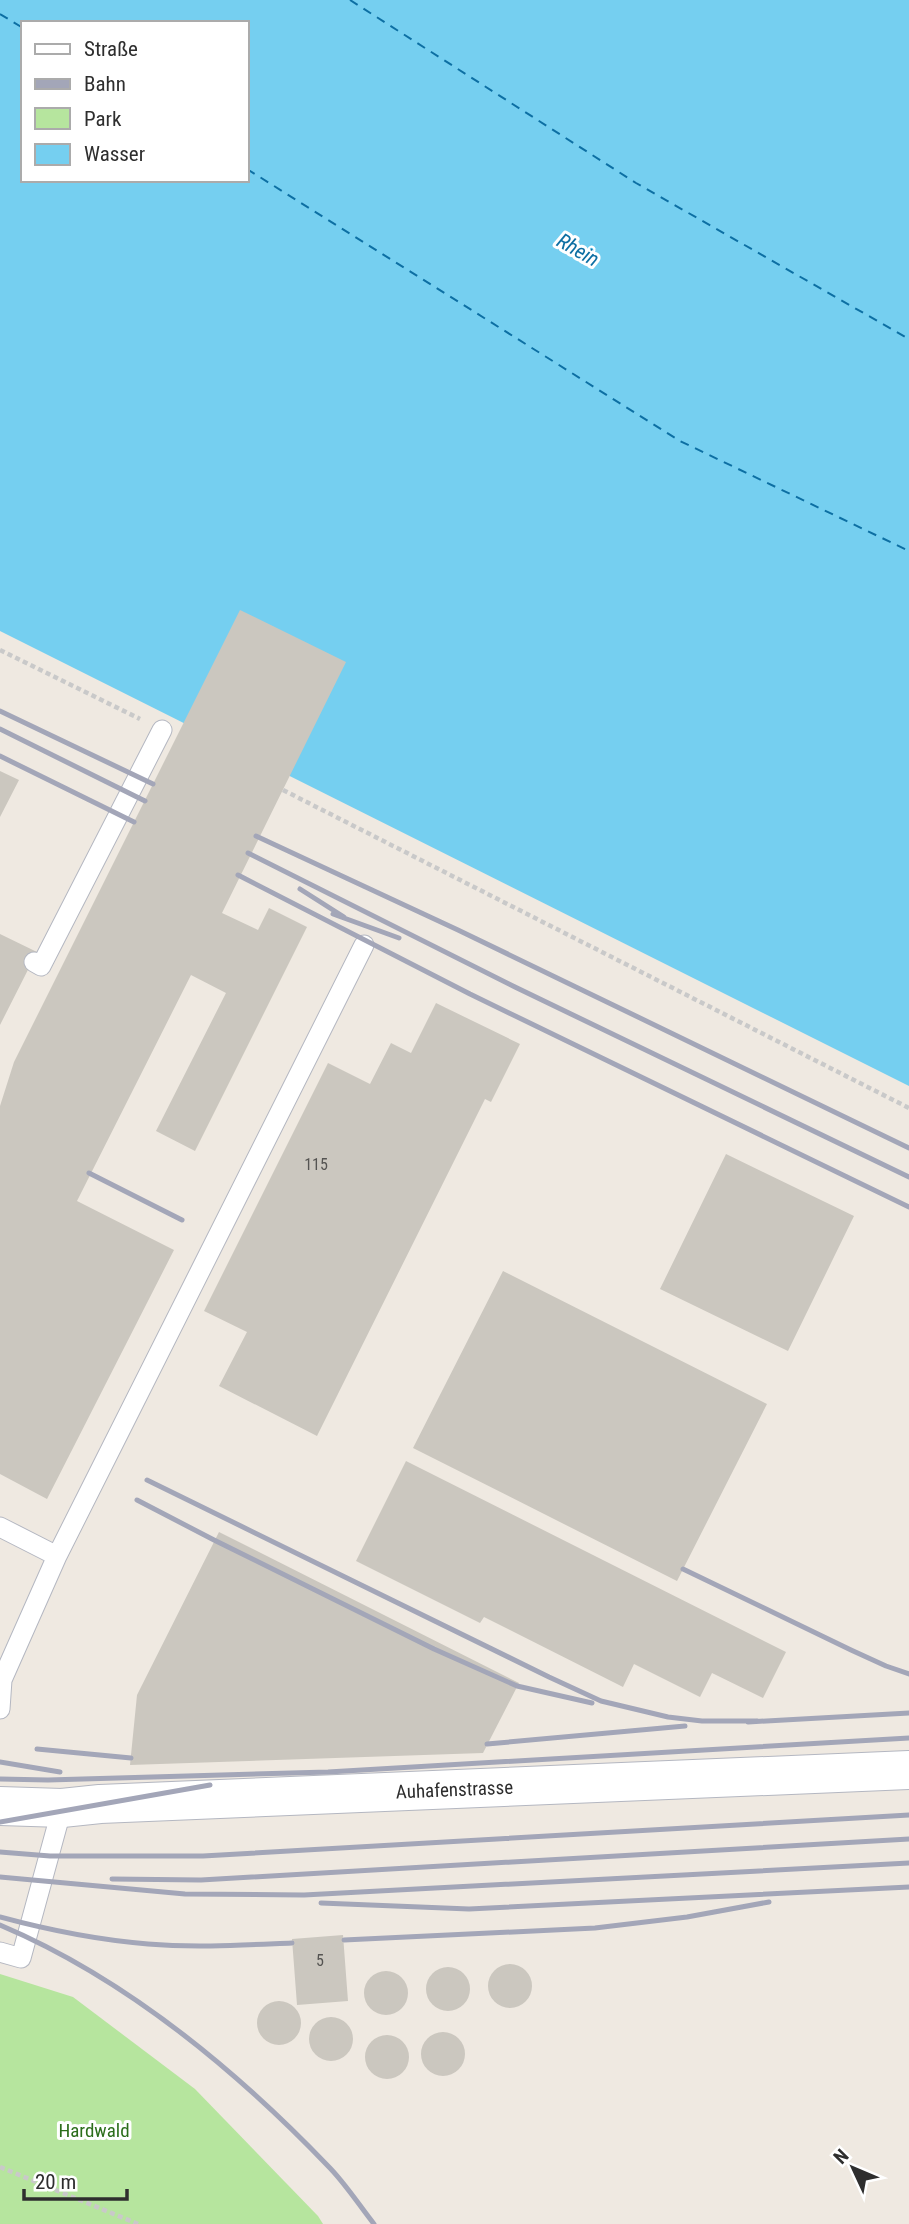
<svg xmlns="http://www.w3.org/2000/svg" width="909" height="2224" viewBox="0 0 909 2224" font-family="'Roboto Condensed',sans-serif">
<style>
.green{fill:#b6e59e}
.water{fill:#75cff0;fill-rule:evenodd}
.lines{fill:none;stroke-linecap:round;stroke-linejoin:round}
.ferry{stroke:#0d6fa3;stroke-width:2;stroke-dasharray:9 7;stroke-linecap:butt}
.building{fill:#cbc7bf}
.service-casing{stroke:#b4b7c1;stroke-width:21}
.minor-casing{stroke:#b4b7c1;stroke-width:40}
.path{stroke:#c9c9c9;stroke-width:4.5;stroke-dasharray:5 3.5;stroke-linecap:butt}
.service{stroke:#fff;stroke-width:19}
.minor{stroke:#fff;stroke-width:38}
.rail{stroke:#a3a6b8;stroke-width:5}
.labels{text-anchor:middle;stroke-width:6;stroke-linejoin:round;paint-order:stroke}
.number-label{font-size:16px;fill:#555452}
.street-label{font-size:19px;fill:#2e2e2e;stroke:#fff}
.park-label{font-size:19px;fill:#2c6e1b;stroke:#fff}
.water-label{font-size:21px;font-style:italic;fill:#0d6fa3;stroke:#fff}
</style>
<rect width="100%" height="100%" fill="#efe9e1"/>
<path class="green" d="M 0,1974 L 73,1997 L 195,2089 L 318,2216 L 323,2224 L 0,2224 Z"/>
<path class="water" d="M 0,0 L 909,0 L 909,1086 L 0,631 ZM 23,23 L 247,23 L 247,180 L 23,180 Z"/>
<g class="lines">
<path class="ferry" d="M 350,0 L 636,183 L 909,339
M 0,14 L 23,28
M 247,169 L 680,441 L 909,551"/>
</g>
<path class="building" d="M 240,610 L 346,662 L 222,913 L 258,930 L 269,908 L 307,927 L 195,1151 L 156,1131 L 226,993 L 191,975 L 77,1201 L 174,1250 L 47,1499 L 0,1474 L 0,1106 L 14,1062 Z
M 0,771 L 19,780 L 0,817 Z
M 0,934 L 37,952 L 0,1025 Z
M 436,1003 L 520,1044 L 491,1102 L 485,1099 L 317,1436 L 219,1386 L 247,1332 L 204,1311 L 328,1063 L 370,1084 L 391,1043 L 411,1053 Z
M 726,1154 L 854,1216 L 788,1351 L 660,1289 Z
M 503,1271 L 767,1404 L 677,1581 L 413,1448 Z
M 406,1461 L 786,1652 L 763,1698 L 712,1673 L 700,1697 L 634,1664 L 623,1687 L 484,1617 L 480,1623 L 356,1561 Z
M 219,1532 L 519,1683 L 483,1753 L 130,1765 L 137,1695 Z
M 343,1935 L 348,2001 L 297,2005 L 292,1939 Z
M488 1986a22 22 0 1 1 44 0a22 22 0 1 1-44 0Z
M426 1989a22 22 0 1 1 44 0a22 22 0 1 1-44 0Z
M364 1993a22 22 0 1 1 44 0a22 22 0 1 1-44 0Z
M257 2023a22 22 0 1 1 44 0a22 22 0 1 1-44 0Z
M309 2039a22 22 0 1 1 44 0a22 22 0 1 1-44 0Z
M421 2054a22 22 0 1 1 44 0a22 22 0 1 1-44 0Z
M365 2057a22 22 0 1 1 44 0a22 22 0 1 1-44 0Z"/>
<g class="lines">
<g class="service-casing">
<path id="service" d="M 34,962 L 41,966 L 162,730
M 0,1527 L 57,1556 L 364,945
M 0,1709 L 2,1680 L 57,1556
M 0,1952 L 21,1958 L 62,1808"/>
</g>
<g class="minor-casing">
<g id="minor">
<path id="s1" d="M 0,1806 L 62,1808 L 100,1804 L 909,1770"/>
</g>
</g>
<path class="path" d="M 0,650 L 140,719
M 283,790 L 909,1108
M 0,2167 L 138,2224"/>
<use href="#service" class="service"/>
<use href="#minor" class="minor"/>
<path class="rail" d="M 0,711 L 153,784
M 0,729 L 145,801
M 0,756 L 134,822
M 256,836 L 458,930 L 909,1148
M 248,853 L 515,987 L 909,1177
M 238,875 L 470,994 L 909,1207
M 300,889 L 344,917
M 333,914 L 399,938
M 89,1173 L 182,1220
M 147,1480 L 549,1677 L 601,1701 L 668,1717 L 702,1721 L 757,1721
M 137,1500 L 214,1540 L 434,1649 L 517,1686 L 592,1703
M 683,1569 L 851,1650 L 886,1666 L 909,1674
M 748,1722 L 909,1713
M 487,1744 L 685,1726
M 37,1749 L 131,1758
M 0,1762 L 60,1772
M 0,1779 L 48,1780 L 328,1772 L 909,1738
M 0,1822 L 210,1785
M 0,1852 L 50,1856 L 203,1856 L 909,1815
M 0,1877 L 185,1894 L 304,1895 L 909,1863
M 112,1879 L 201,1880 L 909,1839
M 321,1903 L 469,1909 L 909,1887
M 0,1917 C 48,1930 98,1940 148,1944 C 195,1948 244,1945 292,1943
M 0,1925 C 123,1977 236,2070 328,2166 C 345,2183 359,2205 374,2224
M 344,1940 L 595,1928 L 687,1917 L 769,1902"/>
</g>
<g class="labels">
<g class="number-label">
<text x="316" y="1170">115</text>
<text x="320" y="1966">5</text>
</g>
<g class="street-label">
<text dy="7" stroke="none"><textPath href="#s1" startOffset="455">Auhafenstrasse</textPath></text>
</g>
<g class="park-label">
<text x="94" y="2137">Hardwald</text>
</g>
<g class="water-label">
<text transform="translate(578 250) rotate(30)" y="7">Rhein</text>
</g>
</g>
<rect x="21" y="21" width="228" height="161" fill="#ffffff" stroke="#ababab" stroke-width="2"/>
<rect x="35" y="44" width="35" height="10" fill="#ffffff" stroke="#ababab" stroke-width="2"/>
<text x="84" y="56" font-size="21" fill="#2e2e2e">Straße</text>
<rect x="35" y="79" width="35" height="10" fill="#a3a6b8" stroke="#ababab" stroke-width="2"/>
<text x="84" y="91" font-size="21" fill="#2e2e2e">Bahn</text>
<rect x="35" y="108" width="35" height="21" fill="#b6e59e" stroke="#ababab" stroke-width="2"/>
<text x="84" y="126" font-size="21" fill="#2e2e2e">Park</text>
<rect x="35" y="144" width="35" height="21" fill="#75cff0" stroke="#ababab" stroke-width="2"/>
<text x="84" y="161" font-size="21" fill="#2e2e2e">Wasser</text>
<g transform="translate(853 2168) rotate(314)" stroke="#ffffff" stroke-width="5" paint-order="stroke">
<path d="M0-5L12 26L0 18L-12 26Z" fill="#2e2e2e"/>
<text y="-10" font-size="19" font-weight="bold" text-anchor="middle" fill="#2e2e2e">N</text>
</g>
<path d="M24 2189v10h103v-10" fill="none" stroke="#2e2e2e" stroke-width="3.5"/>
<text x="35" y="2189" font-size="21" fill="#2e2e2e" stroke="#ffffff" stroke-width="5" paint-order="stroke">20 m</text>
</svg>
